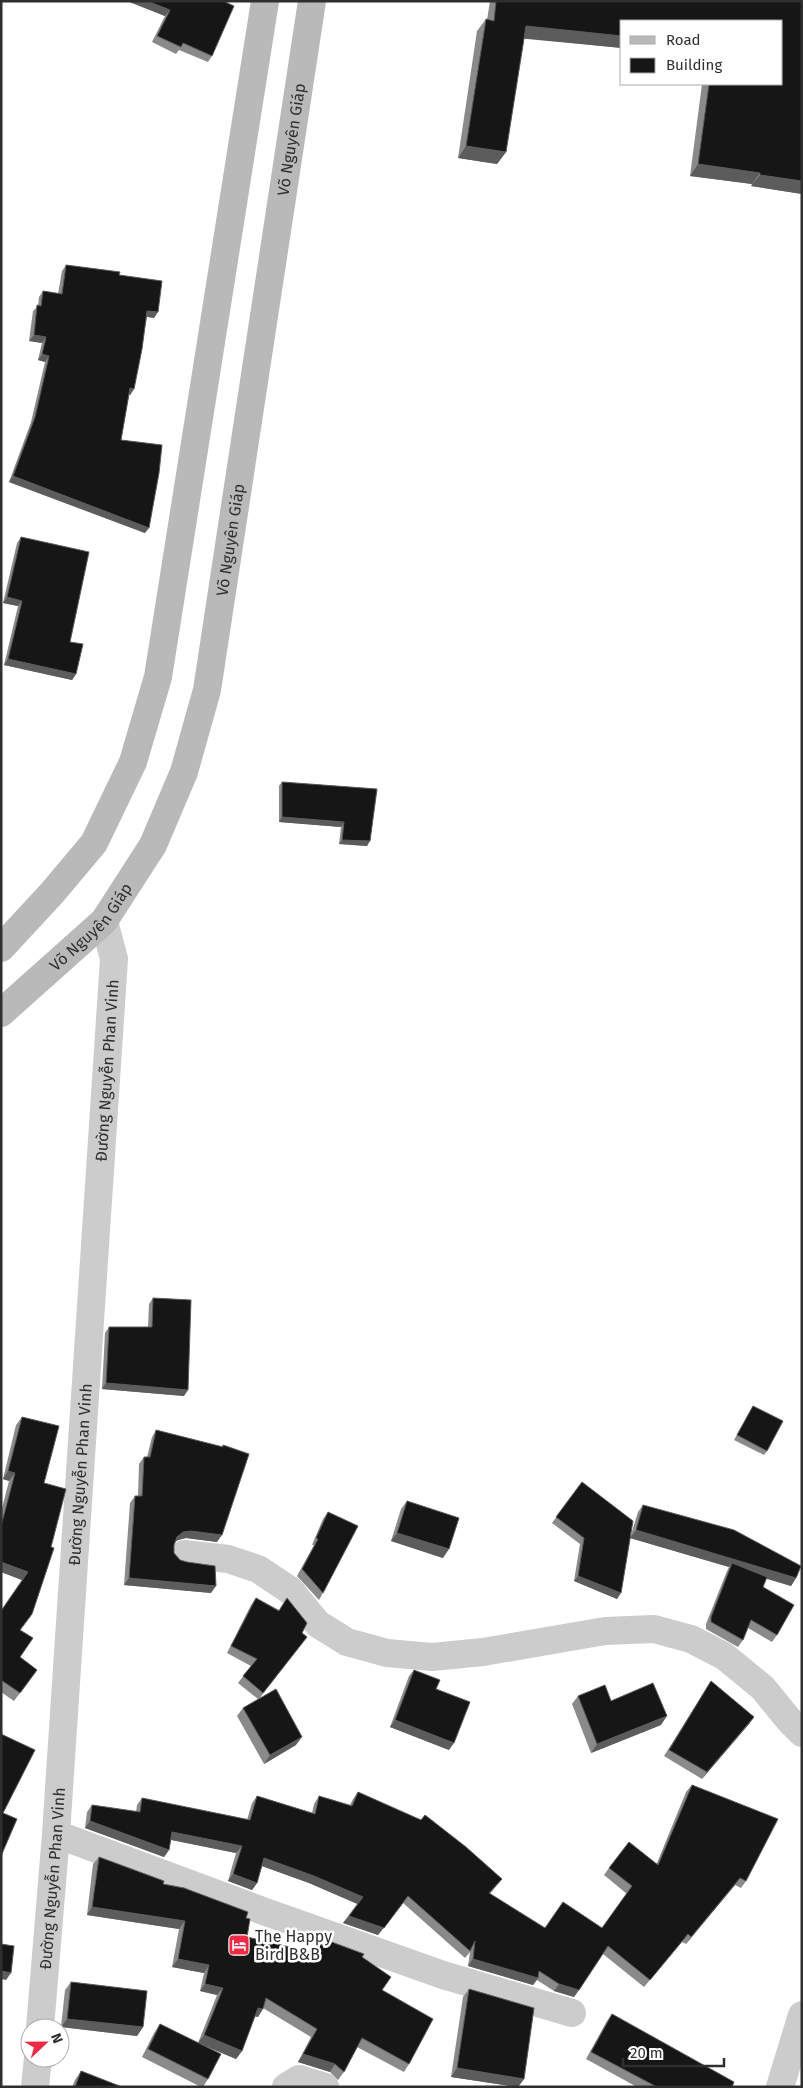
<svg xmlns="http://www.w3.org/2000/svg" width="803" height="2088" viewBox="0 0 803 2088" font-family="'Fira Sans',sans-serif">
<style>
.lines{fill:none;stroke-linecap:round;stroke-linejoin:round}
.minor{stroke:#ccc;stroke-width:28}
.secondary{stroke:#b9b9b9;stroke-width:28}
.wall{fill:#8a8a8a}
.shaded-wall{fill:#5c5c5c}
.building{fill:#161616;stroke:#5c5c5c}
.labels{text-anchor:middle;stroke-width:5;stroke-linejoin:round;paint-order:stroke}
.street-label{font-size:16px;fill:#2f2f2f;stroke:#fff}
.poi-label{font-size:16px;fill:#2f2f2f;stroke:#fff;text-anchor:start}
</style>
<rect width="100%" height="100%" fill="#fff"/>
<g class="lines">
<g class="minor">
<path d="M 184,1554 L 228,1559 L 258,1569 L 291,1591 L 318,1624 L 347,1642 L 387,1653 L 432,1657 L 483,1652 L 605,1631 L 654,1629 L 691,1639 L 724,1656 L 763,1688 L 789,1720 L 802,1733"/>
<path d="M 56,1834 L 263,1911 L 443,1975 L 572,2013"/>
<path id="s1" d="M 40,2028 L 56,1834 L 114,959 L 104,921"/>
<path d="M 35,2087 L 38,2058"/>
<path d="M 286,2087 L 299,2079 L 325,2087"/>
<path d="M 780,2087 L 802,2015"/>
</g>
<g class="secondary">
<path d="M 1,948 L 52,893 L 94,843 L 133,762 L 158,677 L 265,1"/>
<path id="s2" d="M 1,1013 L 104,921 L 153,845 L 184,772 L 207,690 L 312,1"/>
</g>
</g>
<path class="wall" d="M 127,1 L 223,1 L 212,56 L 208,62 L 179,50 L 176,54 L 152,42 L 165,16 Z
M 490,1 L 802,1 L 802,194 L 751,186 L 752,184 L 690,176 L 702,84 L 782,84 L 782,21 L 622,21 L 622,48 L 524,38 L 506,152 L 497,164 L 458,158 L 477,31 L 486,19 L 487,20 Z
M 66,265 L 119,275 L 154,318 L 147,317 L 134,389 L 130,395 L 129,395 L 121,440 L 145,533 L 9,482 L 31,422 L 45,362 L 38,360 L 42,343 L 29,341 L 33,311 L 38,306 L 39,297 L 43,291 L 58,294 L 62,271 Z
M 21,537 L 70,642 L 76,674 L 72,680 L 4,665 L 18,606 L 3,603 L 17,543 Z
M 282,782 L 377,789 L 367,846 L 339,844 L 341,827 L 279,822 L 279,786 Z
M 153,1298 L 184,1396 L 102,1389 L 105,1333 L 109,1327 L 148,1327 L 149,1304 Z
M 753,1406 L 767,1451 L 764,1455 L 734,1440 Z
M 22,1417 L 44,1483 L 20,1630 L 20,1657 L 37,1670 L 14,1701 L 1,1692 L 1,1611 L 22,1580 L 1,1572 L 1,1512 L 9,1481 L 3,1479 L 16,1425 Z
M 156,1430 L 222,1447 L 223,1445 L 217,1542 L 186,1538 L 178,1540 L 175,1542 L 174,1545 L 174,1553 L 211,1593 L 124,1585 L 130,1503 L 135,1496 L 138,1496 L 139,1464 L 144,1457 L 147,1457 L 152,1437 Z
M 582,1482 L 630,1538 L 638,1512 L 643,1505 L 796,1578 L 791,1586 L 767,1578 L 763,1587 L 777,1635 L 772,1642 L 748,1628 L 743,1640 L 738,1647 L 706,1629 L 706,1624 L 727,1571 L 729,1567 L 630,1538 L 617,1599 L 574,1581 L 580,1544 L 552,1523 Z
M 407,1501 L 443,1558 L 391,1541 L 401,1509 Z
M 328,1512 L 323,1593 L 319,1600 L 297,1576 L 314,1545 L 312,1545 L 323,1519 Z
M 256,1598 L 279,1610 L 287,1598 L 302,1633 L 307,1637 L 259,1699 L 296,1745 L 264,1764 L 237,1716 L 243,1708 L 258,1699 L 238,1683 L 251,1666 L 227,1653 L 251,1605 Z
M 414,1670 L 449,1750 L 390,1727 L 409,1676 Z
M 711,1681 L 754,1717 L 749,1724 L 702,1779 L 664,1756 Z
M 578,1696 L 611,1701 L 661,1725 L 591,1753 L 572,1704 Z
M 692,1785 L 746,1881 L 741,1888 L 735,1885 L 686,1944 L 682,1942 L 644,1987 L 603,1954 L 574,1997 L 554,1991 L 537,1980 L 533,1985 L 468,1966 L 470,1952 L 465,1958 L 403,1903 L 378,1935 L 343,1923 L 357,1904 L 309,1883 L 262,1866 L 257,1883 L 252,1890 L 228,1881 L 236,1853 L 171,1840 L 169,1850 L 164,1857 L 85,1828 L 87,1812 L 92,1805 L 136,1812 L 137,1805 L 142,1798 L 247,1820 L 252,1803 L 257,1796 L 312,1813 L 314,1804 L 319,1796 L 350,1805 L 353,1799 L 358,1792 L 502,1879 L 490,1894 L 545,1928 L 602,1928 L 627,1894 L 604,1875 L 609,1868 L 657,1863 L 686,1792 Z
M 99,1857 L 246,1918 L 247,1937 L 314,1953 L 321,1944 L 325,1947 L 362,1957 L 382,1990 L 409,2064 L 404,2072 L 357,2047 L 344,2072 L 338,2080 L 330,2072 L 298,2062 L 311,2037 L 263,2008 L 258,2017 L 255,2016 L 242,2051 L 236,2059 L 201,2044 L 208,2079 L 203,2087 L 201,2087 L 142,2057 L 154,2033 L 160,2024 L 198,2043 L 217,1995 L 200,1991 L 204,1973 L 172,1967 L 179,1929 L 87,1915 L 93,1864 Z
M 71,1982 L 143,2027 L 137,2036 L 61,2027 L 65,1990 Z
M 469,1989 L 524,2079 L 518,2087 L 451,2077 L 463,1997 Z
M 612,2014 L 732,2087 L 637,2087 L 586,2059 L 607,2021 Z
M 81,2071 L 122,2087 L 72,2087 L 75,2080 Z"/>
<path class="shaded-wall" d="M 127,1 L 147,1 L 170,10 L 165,16 Z
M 526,26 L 622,36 L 622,48 L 517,38 Z
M 466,146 L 506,152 L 497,164 L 458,158 Z
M 698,164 L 760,173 L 752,184 L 690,176 Z
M 760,175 L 802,181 L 802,194 L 751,186 Z
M 147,311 L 158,312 L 154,318 L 143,316 Z
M 34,335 L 46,337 L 42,343 L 29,341 Z
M 42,354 L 49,356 L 45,362 L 38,360 Z
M 130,388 L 134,389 L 130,395 L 126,394 Z
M 13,476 L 149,528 L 145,533 L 9,482 Z
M 7,597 L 22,601 L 18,606 L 3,603 Z
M 8,659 L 76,674 L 72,680 L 4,665 Z
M 282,817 L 344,822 L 341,827 L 279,822 Z
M 342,840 L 370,841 L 367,846 L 339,844 Z
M 106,1383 L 188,1390 L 184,1396 L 102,1389 Z
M 8,1471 L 15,1473 L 9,1481 L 3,1479 Z
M 636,1530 L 796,1578 L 791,1586 L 730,1568 L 732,1563 L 729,1567 L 630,1538 Z
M 191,1531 L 222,1535 L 217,1542 L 186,1538 L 178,1540 L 172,1544 L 177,1537 L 183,1532 Z
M 397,1533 L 449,1549 L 443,1558 L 391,1541 Z
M 1,1562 L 28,1572 L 22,1580 L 1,1572 Z
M 578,1576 L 621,1593 L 617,1599 L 574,1581 Z
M 129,1578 L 216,1586 L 211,1593 L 124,1585 Z
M 667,1716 L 661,1725 L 591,1753 L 597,1744 Z
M 754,1717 L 749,1724 L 702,1779 L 707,1772 Z
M 395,1720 L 454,1743 L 449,1750 L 390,1727 Z
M 302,1737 L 296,1745 L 264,1764 L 270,1755 Z
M 90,1821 L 169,1850 L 164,1857 L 85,1828 Z
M 172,1832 L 242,1846 L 236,1853 L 167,1839 Z
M 264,1858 L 314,1876 L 363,1897 L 358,1904 L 309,1883 L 259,1865 Z
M 233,1874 L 257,1883 L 252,1890 L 228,1881 Z
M 740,1878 L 735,1885 L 686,1944 L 691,1937 Z
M 403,1903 L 378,1935 L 343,1923 L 349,1916 Z
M 92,1907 L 185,1921 L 179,1929 L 87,1915 Z
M 178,1959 L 209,1965 L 204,1973 L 172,1967 Z
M 473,1959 L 538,1978 L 533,1985 L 468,1966 Z
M 1,1971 L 11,1973 L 6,1980 L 1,1979 Z
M 205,1984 L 223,1988 L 217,1995 L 200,1991 Z
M 559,1984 L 579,1990 L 574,1997 L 554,1991 Z
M 258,2008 L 263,2009 L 258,2017 L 253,2016 Z
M 67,2019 L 143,2027 L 137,2036 L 61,2027 Z
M 204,2035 L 242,2051 L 236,2059 L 198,2043 Z
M 303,2054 L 335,2064 L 330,2072 L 298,2062 Z
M 457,2068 L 524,2079 L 518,2087 L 516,2087 L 451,2077 Z"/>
<path class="building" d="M 147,1 L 223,1 L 234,6 L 212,56 L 183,43 L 181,47 L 157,36 L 170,10 Z
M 496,1 L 802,1 L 802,181 L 760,175 L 760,173 L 698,164 L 709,84 L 782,84 L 782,21 L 622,21 L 622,36 L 526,26 L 506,152 L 466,146 L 486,19 L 494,21 Z
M 66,265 L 120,272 L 119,275 L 162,281 L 158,312 L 147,311 L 142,349 L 134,389 L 130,388 L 121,440 L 162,445 L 159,473 L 149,528 L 13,476 L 35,417 L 49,356 L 42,354 L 46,337 L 34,335 L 37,305 L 41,306 L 43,291 L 62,294 Z
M 21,537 L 89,552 L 70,642 L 83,644 L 76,674 L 8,659 L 22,601 L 7,597 Z
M 282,782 L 377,789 L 370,841 L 342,840 L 344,822 L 282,817 Z
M 153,1298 L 191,1300 L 188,1390 L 106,1383 L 109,1327 L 152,1327 Z
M 753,1406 L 783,1421 L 767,1451 L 737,1435 Z
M 22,1417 L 59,1426 L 44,1483 L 66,1489 L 51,1547 L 54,1548 L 32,1614 L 20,1630 L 33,1638 L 20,1657 L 37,1670 L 20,1693 L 1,1680 L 1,1611 L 28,1572 L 1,1562 L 1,1526 L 15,1473 L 8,1471 Z
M 156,1430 L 223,1447 L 223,1445 L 249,1454 L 222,1535 L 191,1531 L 183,1532 L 177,1537 L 174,1545 L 174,1553 L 180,1560 L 187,1562 L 215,1566 L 216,1586 L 129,1578 L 135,1496 L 142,1496 L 144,1457 L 150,1457 Z
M 582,1482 L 633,1521 L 621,1593 L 578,1576 L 584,1538 L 556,1517 Z
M 407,1501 L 459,1518 L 449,1549 L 397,1533 Z
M 643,1505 L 734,1530 L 801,1566 L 796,1578 L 636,1530 Z
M 328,1512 L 358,1526 L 323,1593 L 302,1569 L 318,1539 L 316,1538 Z
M 732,1563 L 767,1577 L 763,1587 L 794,1605 L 777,1635 L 751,1620 L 743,1640 L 711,1622 L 711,1617 Z
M 256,1598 L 279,1611 L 287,1598 L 307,1623 L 302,1633 L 307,1637 L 263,1693 L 243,1676 L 257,1659 L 231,1646 Z
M 414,1670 L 440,1680 L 436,1689 L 470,1702 L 454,1743 L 395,1720 Z
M 711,1681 L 754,1717 L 707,1772 L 669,1750 Z
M 653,1683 L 667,1716 L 597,1744 L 578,1696 L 605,1685 L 611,1701 Z
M 276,1689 L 302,1737 L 270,1755 L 243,1708 Z
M 1,1734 L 35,1750 L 3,1813 L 17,1819 L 1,1856 Z
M 692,1785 L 778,1819 L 746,1881 L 740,1878 L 691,1937 L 688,1934 L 650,1980 L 608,1946 L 579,1990 L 559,1984 L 539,1971 L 538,1978 L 473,1959 L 475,1941 L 470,1951 L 408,1896 L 384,1928 L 349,1916 L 363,1897 L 314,1876 L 264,1858 L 257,1883 L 233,1874 L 242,1846 L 172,1832 L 169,1850 L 90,1821 L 92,1805 L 140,1812 L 142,1798 L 250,1820 L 257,1796 L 315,1814 L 319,1796 L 352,1806 L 358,1792 L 421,1820 L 425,1815 L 466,1847 L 502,1879 L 489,1893 L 545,1928 L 563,1902 L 602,1928 L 632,1886 L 609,1868 L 629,1842 L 658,1865 Z
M 99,1857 L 164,1881 L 163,1884 L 184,1888 L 248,1912 L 246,1918 L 250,1919 L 247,1937 L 315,1953 L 321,1944 L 325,1947 L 329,1941 L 364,1954 L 362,1957 L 391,1977 L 382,1990 L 433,2019 L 409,2064 L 362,2038 L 344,2072 L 335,2064 L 303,2054 L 317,2029 L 266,1998 L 263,2009 L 258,2008 L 242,2051 L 204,2035 L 223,1988 L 205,1984 L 209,1965 L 178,1959 L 185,1921 L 92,1907 Z
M 1,1944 L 14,1946 L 11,1973 L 1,1971 Z
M 71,1982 L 147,1991 L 143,2027 L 67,2019 Z
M 469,1989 L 534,2008 L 524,2079 L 457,2068 Z
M 612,2014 L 734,2082 L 732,2087 L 657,2087 L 591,2052 Z
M 160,2024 L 221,2054 L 208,2079 L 148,2049 Z
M 81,2071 L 122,2087 L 75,2087 Z"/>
<defs>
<g id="hotel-square" transform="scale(1.125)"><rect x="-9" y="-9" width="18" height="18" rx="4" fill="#ed2a44" stroke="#fff"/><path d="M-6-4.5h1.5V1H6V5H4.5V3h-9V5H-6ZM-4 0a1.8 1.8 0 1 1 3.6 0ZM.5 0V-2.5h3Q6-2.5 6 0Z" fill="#fff"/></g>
</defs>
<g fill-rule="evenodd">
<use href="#hotel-square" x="239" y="1945"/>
</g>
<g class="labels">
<g class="street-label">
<text dy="6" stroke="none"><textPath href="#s2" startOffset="950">Võ Nguyên Giáp</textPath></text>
<text dy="6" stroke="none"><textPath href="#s2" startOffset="545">Võ Nguyên Giáp</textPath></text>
<text dy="6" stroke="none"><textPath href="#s2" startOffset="125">Võ Nguyên Giáp</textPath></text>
<text dy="6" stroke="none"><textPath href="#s1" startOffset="960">Đường Nguyễn Phan Vinh</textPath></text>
<text dy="6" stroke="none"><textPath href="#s1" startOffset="555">Đường Nguyễn Phan Vinh</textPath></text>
<text dy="6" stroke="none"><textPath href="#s1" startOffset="150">Đường Nguyễn Phan Vinh</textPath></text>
</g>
<g class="poi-label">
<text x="255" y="1942">The Happy<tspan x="255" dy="18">Bird B&amp;B</tspan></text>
</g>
</g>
<rect width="803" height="2088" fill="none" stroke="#2f2f2f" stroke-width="5"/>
<rect x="620" y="20" width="162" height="65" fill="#ffffff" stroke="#acacac"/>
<rect x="630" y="36" width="25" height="8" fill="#b9b9b9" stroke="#acacac"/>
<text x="666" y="45" font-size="15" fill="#2f2f2f">Road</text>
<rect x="630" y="58" width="25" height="15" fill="#161616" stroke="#acacac"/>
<text x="666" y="70" font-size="15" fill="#2f2f2f">Building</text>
<g transform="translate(45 2043) rotate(68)"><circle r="24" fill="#ffffff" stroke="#acacac"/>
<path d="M0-4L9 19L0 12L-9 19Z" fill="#ed2a44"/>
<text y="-8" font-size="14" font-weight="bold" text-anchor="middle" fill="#2f2f2f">N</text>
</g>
<path d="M623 2058v8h101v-8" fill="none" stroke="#2f2f2f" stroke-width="2.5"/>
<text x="630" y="2058" font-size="15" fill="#2f2f2f" stroke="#ffffff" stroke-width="4" paint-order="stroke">20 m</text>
</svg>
